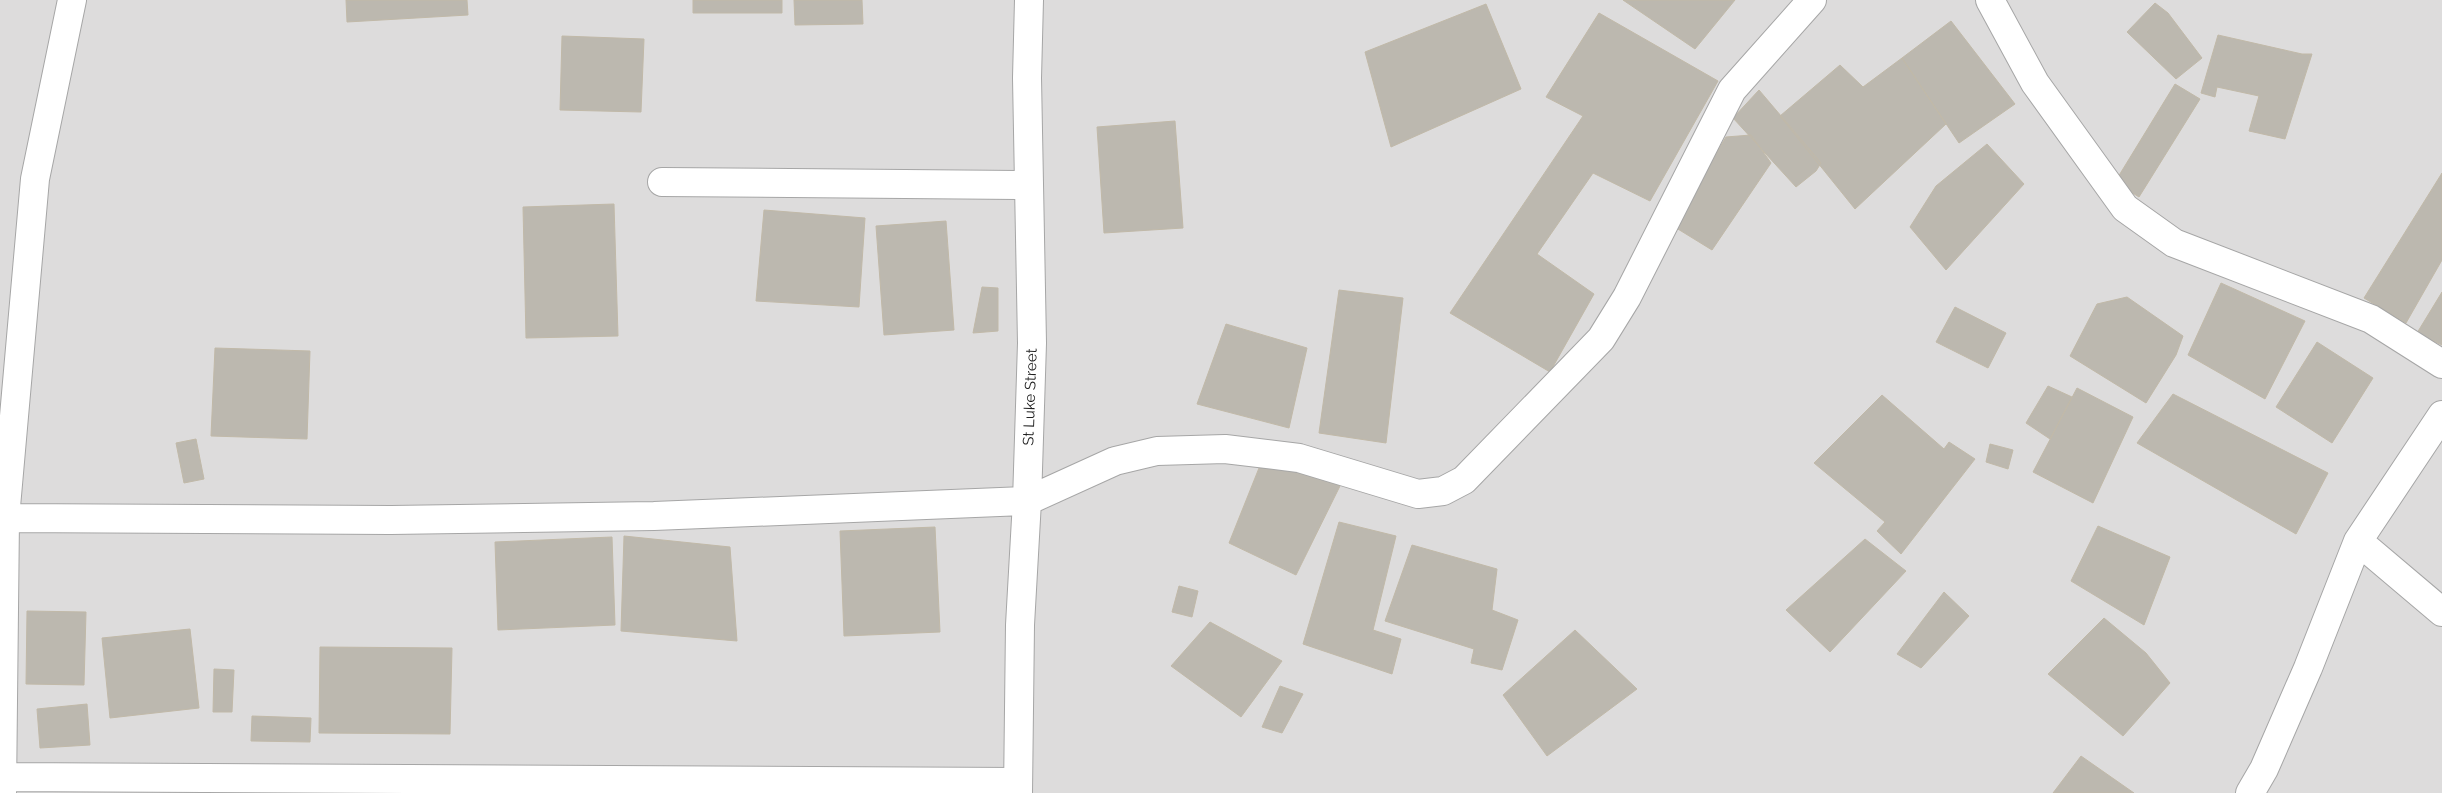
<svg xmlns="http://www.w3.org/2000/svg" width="2442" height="793" viewBox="0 0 2442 793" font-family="Raleway,sans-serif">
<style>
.residential{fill:#dddcdc}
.building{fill:#bcb8af;stroke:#c1b9a8}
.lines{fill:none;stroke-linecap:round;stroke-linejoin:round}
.street-casing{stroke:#a6a6a6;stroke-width:30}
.street{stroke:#fff;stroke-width:28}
.labels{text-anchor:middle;stroke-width:4.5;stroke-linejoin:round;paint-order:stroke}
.street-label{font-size:15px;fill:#1f1f1f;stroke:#fff}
</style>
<rect width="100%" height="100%" fill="#f0efe6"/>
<path class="residential" d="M 0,0 L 2442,0 L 2442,793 L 0,793 Z"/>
<path class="building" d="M 346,0 L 467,0 L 468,15 L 347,22 Z
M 693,0 L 782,0 L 782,13 L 693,13 Z
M 794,0 L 862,0 L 863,24 L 795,25 Z
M 1623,0 L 1735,0 L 1695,49 Z
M 2155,3 L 2168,13 L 2202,58 L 2176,79 L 2127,32 Z
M 1486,4 L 1521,89 L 1391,147 L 1365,52 Z
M 1599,13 L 1718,81 L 1650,201 L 1593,173 L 1537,254 L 1594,294 L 1550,372 L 1450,313 L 1583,116 L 1546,97 Z
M 1951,21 L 2015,104 L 1959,143 L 1902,58 Z
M 2218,35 L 2302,54 L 2312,54 L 2285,139 L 2249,131 L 2259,96 L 2217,87 L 2215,97 L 2201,93 Z
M 562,36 L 644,39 L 641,112 L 560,110 Z
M 1902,58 L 1946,124 L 1855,209 L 1780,116 L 1840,65 L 1863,87 Z
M 2175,84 L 2200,99 L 2139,197 L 2115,182 Z
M 1759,90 L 1821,163 L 1816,171 L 1796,187 L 1733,118 Z
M 1175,121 L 1183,228 L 1104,233 L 1097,127 Z
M 1751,135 L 1771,163 L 1712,250 L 1673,226 L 1726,137 Z
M 1987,144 L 2024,184 L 1946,270 L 1910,227 L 1936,186 Z
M 2442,173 L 2442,260 L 2406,323 L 2364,298 Z
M 614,204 L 618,336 L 526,338 L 523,207 Z
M 764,210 L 865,218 L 859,307 L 756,301 Z
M 946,221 L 954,330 L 884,335 L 876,226 Z
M 2221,283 L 2305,321 L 2265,399 L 2188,355 Z
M 982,287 L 998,288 L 998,331 L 973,333 Z
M 1339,290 L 1403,298 L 1386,443 L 1319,433 Z
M 2442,292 L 2442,345 L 2417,333 Z
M 2127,297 L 2183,336 L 2176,355 L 2146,403 L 2070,356 L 2097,304 Z
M 1955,307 L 2006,333 L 1988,368 L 1936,342 Z
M 1226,324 L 1307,348 L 1289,428 L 1197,404 Z
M 2317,342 L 2373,378 L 2332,443 L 2276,407 Z
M 215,348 L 310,351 L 307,439 L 211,436 Z
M 2048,386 L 2072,397 L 2050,439 L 2026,423 Z
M 2077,388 L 2133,417 L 2093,503 L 2033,472 Z
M 2173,394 L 2328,473 L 2296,534 L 2137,443 Z
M 1882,395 L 1944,449 L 1949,442 L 1975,459 L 1901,554 L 1877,531 L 1885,522 L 1814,463 Z
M 196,439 L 204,479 L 184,483 L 176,443 Z
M 1990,444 L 2013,450 L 2008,469 L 1986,462 Z
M 1265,453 L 1340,486 L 1296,575 L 1229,543 Z
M 1339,522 L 1396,536 L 1373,630 L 1401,639 L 1392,674 L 1303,644 Z
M 2098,526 L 2170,557 L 2144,625 L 2071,581 Z
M 935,527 L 940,632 L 844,636 L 840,531 Z
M 624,536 L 730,547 L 737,641 L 621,631 Z
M 612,537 L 615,625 L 498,630 L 495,542 Z
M 1865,539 L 1906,571 L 1830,652 L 1786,610 Z
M 1412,545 L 1497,569 L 1492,610 L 1518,620 L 1502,670 L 1471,663 L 1474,649 L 1385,621 Z
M 1179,586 L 1198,591 L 1192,617 L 1172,612 Z
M 1944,592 L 1969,616 L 1921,668 L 1897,654 Z
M 27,611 L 86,612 L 84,685 L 26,684 Z
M 2104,618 L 2146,653 L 2170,683 L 2123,736 L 2048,674 Z
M 1210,622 L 1282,661 L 1241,717 L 1171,666 Z
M 190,629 L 199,708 L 110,718 L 102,638 Z
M 1575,630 L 1637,689 L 1547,756 L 1503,695 Z
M 320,647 L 452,648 L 450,734 L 319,733 Z
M 214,669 L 234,670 L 232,712 L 213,712 Z
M 1280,686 L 1303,694 L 1282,733 L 1262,727 Z
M 87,704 L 90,745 L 40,748 L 37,709 Z
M 252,716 L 311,718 L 310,742 L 251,741 Z
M 2081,756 L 2134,793 L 2053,793 Z"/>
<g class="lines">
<g class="street-casing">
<path id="street" d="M 72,0 L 35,179 L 5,518 L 391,520 L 654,516 L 1027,501 L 1115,461 L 1157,451 L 1225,449 L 1299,458 L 1418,494 L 1443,491 L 1464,480 L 1601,339 L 1627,297 L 1732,90 L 1812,0
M 1990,0 L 2035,83 L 2125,208 L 2174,243 L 2371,319 L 2442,364
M 662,182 L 1029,185
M 0,518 L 5,518 L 2,793
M 2358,541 L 2442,612
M 2,777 L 1018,782
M 1018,793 L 1020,625 L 1027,501 L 1032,343 L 1027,78 L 1029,0
M 2250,793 L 2264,769 L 2308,668 L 2358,541 L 2442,415"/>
</g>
<use href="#street" class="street"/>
</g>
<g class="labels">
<g class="street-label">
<text transform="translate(1030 397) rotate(-88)" y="5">St Luke Street</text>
</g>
</g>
</svg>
